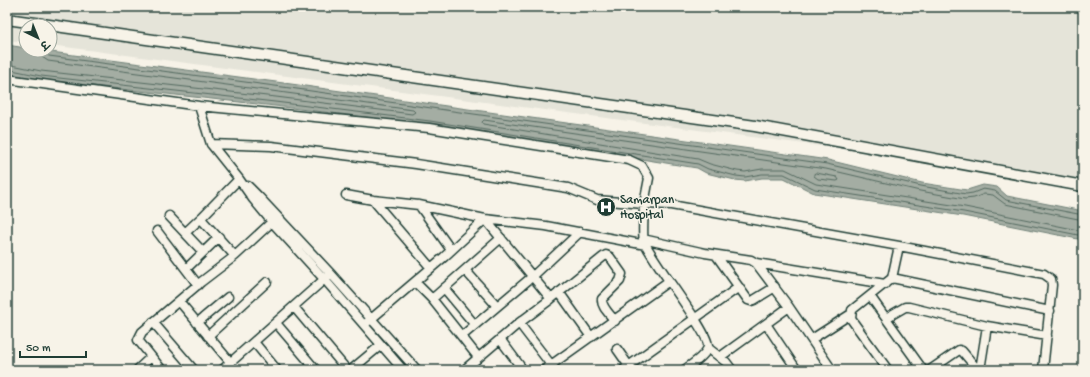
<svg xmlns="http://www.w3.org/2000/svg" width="1090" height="377" viewBox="0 0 1090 377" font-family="'Gochi Hand','Playpen Sans Deva',sans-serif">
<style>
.built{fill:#e5e4d9}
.water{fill:#a4ada3;stroke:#6f8077}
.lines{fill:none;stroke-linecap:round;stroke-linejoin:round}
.shore{stroke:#546a60;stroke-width:1}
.minor-casing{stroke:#1f3d34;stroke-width:11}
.tertiary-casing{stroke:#1f3d34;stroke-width:13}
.minor{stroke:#f7f3e8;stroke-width:8}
.tertiary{stroke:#f7f3e8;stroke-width:10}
.labels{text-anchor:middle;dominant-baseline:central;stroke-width:3;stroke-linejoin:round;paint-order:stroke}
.poi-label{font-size:13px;fill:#1f3d34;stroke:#f7f3e8;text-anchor:start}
</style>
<rect width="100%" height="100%" fill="#f7f3e8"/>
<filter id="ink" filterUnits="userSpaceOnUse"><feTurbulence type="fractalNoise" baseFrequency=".025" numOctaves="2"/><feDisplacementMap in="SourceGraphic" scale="8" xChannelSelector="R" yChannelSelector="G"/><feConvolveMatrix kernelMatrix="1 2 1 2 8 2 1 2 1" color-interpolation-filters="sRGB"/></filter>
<g filter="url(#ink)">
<path class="built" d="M7 7H1083V189L942 162 50 45V26H26V42L7 40Z"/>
<path class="water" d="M7 45 26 48V50H36L291 84 828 160 922 183 967 190 983 185 997 187 1007 196 1083 211V240L963 216 814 193 784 178H762L745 181 735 180 706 173 697 168 430 125 275 106 40 80 7 73Z"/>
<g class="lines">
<path class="shore" d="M45 50 46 54 49 56 290 88 827 164 921 186 966 194 973 193 983 189 995 191 1006 200 1083 215
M7 64 41 71 276 97 412 114 415 112 413 110 48 61 42 57 40 50
M7 69 41 76 275 102 430 121 698 164 708 169 736 176 745 177 762 174H784L815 189 964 212 1083 236
M816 173 837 177 839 180 837 181 818 179 814 176V174Z
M1083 220 1005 204 993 195 984 194 974 198 965 199 920 191 826 169 484 120 482 122 483 124 698 159 710 164 737 171 745 172 762 169H785L816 184 965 207 1083 231"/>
<g class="minor-casing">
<path id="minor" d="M7 79 199 106 429 128 629 160 642 166 649 178 644 204 671 205 899 246 1044 274 1051 279 1052 285 1043 370
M199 106 211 144 239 179 253 199 272 222 325 280 403 370
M211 144 271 146 416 164 568 188 597 200 644 204C644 213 642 234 644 241 651 260 711 334 708 347 706 355 690 366 684 370
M248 186 259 197 331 274 417 370
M346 195 373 200 419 205 485 219 546 226 646 245
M373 200 431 268
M419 205 451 250
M169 216 203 252
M157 231 198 285
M185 233 202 217
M643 239 705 253 751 260 756 263 789 307 832 370
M716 255 748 300 751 301 754 300 775 287
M235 256 202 220V217L239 179
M756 263 885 284
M186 269 219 237
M465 270 497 306
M892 278 1050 311
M415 282 432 299 478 357
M444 288 475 325
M559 292 591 337
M870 296 923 370
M432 299 501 238
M551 299 603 257 606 255 610 257 622 274 620 281 602 299C601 307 610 314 615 321
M179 301 231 363
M294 307 347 370
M886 318 905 307H909L987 326 1047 336
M153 322 194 370
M197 323 228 297
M276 323 316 370
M766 324 797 370
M364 325 444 257 485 219 551 299 519 323
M208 336 267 282
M462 336 533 276 580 232
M500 339 523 370
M812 339 851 314
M254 342 277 370
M708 348 726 362 732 370
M617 349 631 369
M720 357 789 307
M137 370 151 357
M162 370 138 340 142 332 201 282 235 256 274 220
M222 370 328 276
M351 370 381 345
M464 370 519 323 555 370
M544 370 669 281
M623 370 739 287
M888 370 851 319 852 310 892 278 899 246
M930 370 959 350 962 351 978 370
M980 370 987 326"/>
</g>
<g class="tertiary-casing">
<path id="tertiary" d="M7 19 755 126 1083 186"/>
</g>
<use href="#minor" class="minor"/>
<use href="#tertiary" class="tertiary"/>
</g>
</g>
<defs>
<g id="hospital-disc" transform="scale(1)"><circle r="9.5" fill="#1f3d34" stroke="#f7f3e8"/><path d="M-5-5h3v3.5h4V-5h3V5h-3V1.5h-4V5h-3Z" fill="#fff"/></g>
</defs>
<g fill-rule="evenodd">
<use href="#hospital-disc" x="606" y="207"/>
</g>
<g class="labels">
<g class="poi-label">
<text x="620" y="200">Samarpan<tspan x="620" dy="15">Hospital</tspan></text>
</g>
</g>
<rect width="1090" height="377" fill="none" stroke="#f7f3e8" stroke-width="24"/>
<rect x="12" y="12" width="1066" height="353" fill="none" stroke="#1f3d34" stroke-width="1.5" filter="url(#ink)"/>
<g transform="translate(38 38) rotate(137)"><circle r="19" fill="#f7f3e8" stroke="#a1aaa0"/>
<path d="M0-3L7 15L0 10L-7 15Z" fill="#1f3d34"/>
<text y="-6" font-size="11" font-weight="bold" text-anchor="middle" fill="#1f3d34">उ</text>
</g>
<path d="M20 351v6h66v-6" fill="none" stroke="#1f3d34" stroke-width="2"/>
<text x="26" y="351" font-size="12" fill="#1f3d34" stroke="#f7f3e8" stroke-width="3" paint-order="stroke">50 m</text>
</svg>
